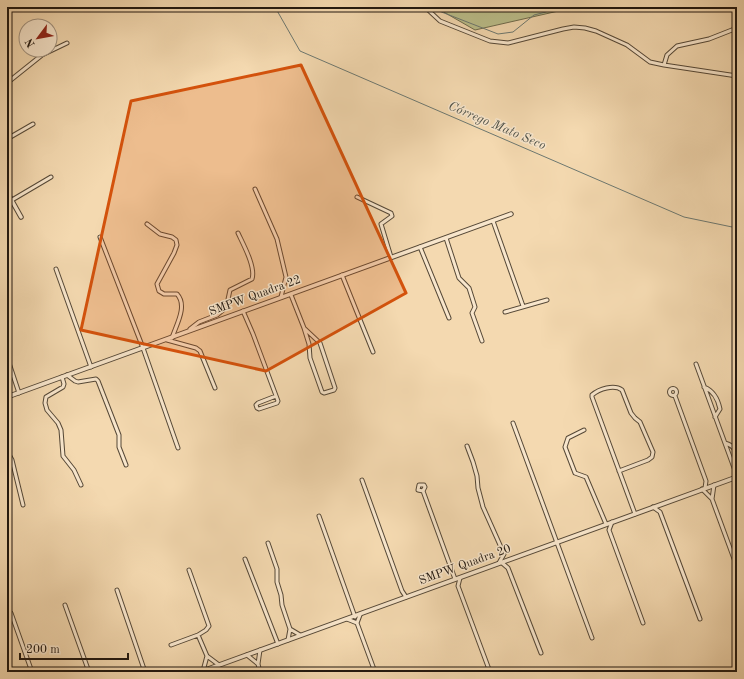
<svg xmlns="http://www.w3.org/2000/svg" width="744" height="679" viewBox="0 0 744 679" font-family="'Old Standard TT',serif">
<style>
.green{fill:#bbbf8b;stroke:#6e6b4d}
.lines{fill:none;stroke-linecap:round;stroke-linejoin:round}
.stream{stroke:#6c7871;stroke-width:1}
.minor-casing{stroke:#554837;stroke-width:5}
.tertiary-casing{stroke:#554837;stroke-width:5.5}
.minor{stroke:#f8e6cc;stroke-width:3}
.tertiary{stroke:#f8e6cc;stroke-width:3.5}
.marked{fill:#d4520c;fill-opacity:0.2;stroke:#d4520c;stroke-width:3;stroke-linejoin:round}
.labels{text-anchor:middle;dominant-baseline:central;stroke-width:3;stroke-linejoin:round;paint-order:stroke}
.street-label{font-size:12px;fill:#20170f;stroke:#f8e6cc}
.water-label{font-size:13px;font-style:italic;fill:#4c5048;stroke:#f8e6cc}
</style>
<rect width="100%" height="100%" fill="#f4d9b0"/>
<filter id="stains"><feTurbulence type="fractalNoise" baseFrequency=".005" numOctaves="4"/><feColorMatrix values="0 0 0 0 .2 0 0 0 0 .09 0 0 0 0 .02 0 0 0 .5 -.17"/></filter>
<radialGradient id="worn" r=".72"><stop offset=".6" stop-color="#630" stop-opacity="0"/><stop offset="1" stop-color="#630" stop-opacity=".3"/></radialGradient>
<path class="green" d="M435 7H576L475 30Z"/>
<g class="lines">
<path class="stream" d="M275 7 300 51 684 217 737 228
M436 7 439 11 498 34 513 32 534 15 546 12 553 7"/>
<g class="minor-casing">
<path id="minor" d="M425 7 440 21 490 41 508 43 563 29 574 27 585 28 596 31 627 45 650 62 664 65 737 76
M664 65 667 55 677 46 709 39 737 28
M7 83 42 55 67 43
M7 139 33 124
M255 189 277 239 286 277 281 297
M357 197 391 213 392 216 381 224 391 257
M12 200 51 177
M493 221 523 306
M147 224 160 234 172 237 176 240 177 245 174 253 157 284 159 291 164 294H177C188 306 176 325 172 338
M100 237 143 348 178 448
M446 238 459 278 469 288 475 307 472 313 482 341
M420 247 449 318
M56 269 91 367
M342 275 373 352
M291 295 304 328 309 344 310 358 322 392 324 393 334 390 335 388 320 343 304 328
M243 311 253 334 278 401 277 403 259 409 257 408 256 405 258 403 276 396
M505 312 547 300
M190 329 199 322 217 315 223 310 227 304 230 290 252 279C256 267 243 244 238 233
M167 340 196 348 200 351 215 388
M7 357 19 393
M696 364 737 476
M67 375 75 381 78 382 96 379 98 381 119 435V447L126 465
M62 377 64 384 63 387 46 397 45 403 47 410 58 423 61 430 63 456 74 470 81 485
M704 387C714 391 718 399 720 409L715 417
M669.5 392a3.5 3.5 0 1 1 7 0a3.5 3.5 0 1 1-7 0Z
M675 396 706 481 705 488
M513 423 592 638
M584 430 568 438 565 447 575 473 586 477 606 524
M725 443C736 446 739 455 733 465
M467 446 473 462 477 476 478 488 483 507 504 554 499 563
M7 451 12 460 23 505
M619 471 648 460 652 457 653 452 640 422 635 418 631 413 622 390C614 384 599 389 592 395V397L635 514
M362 480 402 591 406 597
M702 489 712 499 737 567
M423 491 425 487 424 485H419L418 490 423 491 455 579
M712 499 714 485
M653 507 660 512 700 619
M319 516 355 617
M612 522 609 530 643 623
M268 543 277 569V582L281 595 282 605 290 629 288 640
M245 559 278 644
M501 562 508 568 541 653
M189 570 209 626 206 630 198 635 207 656 219 665
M460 578 458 586 490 672
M117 590 145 672
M65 605 89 672
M11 613 32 672
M360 615 357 623 375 672
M347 619 357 623
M290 629 300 635
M171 645 198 635
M247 655 258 664 260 672
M258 664 260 650
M203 671 207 656"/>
</g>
<g class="tertiary-casing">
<path id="tertiary" d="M7 192 21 217
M7 397 511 214
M200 672 737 477"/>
</g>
<use href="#minor" class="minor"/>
<use href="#tertiary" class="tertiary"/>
</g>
<path class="marked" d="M301 65 406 293 266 371 81 330 131 101Z"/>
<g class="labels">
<g class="street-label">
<text transform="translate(255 296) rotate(-20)">SMPW Quadra 22</text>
<text transform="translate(465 565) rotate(-20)">SMPW Quadra 20</text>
</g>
<g class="water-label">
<text transform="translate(497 126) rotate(23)">Córrego Mato Seco</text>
</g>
</g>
<rect width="744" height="679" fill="none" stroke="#f4d9b0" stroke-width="24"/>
<rect x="8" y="8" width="728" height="663" fill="none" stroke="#20170f" stroke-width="2"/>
<rect x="12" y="12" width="720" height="655" fill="none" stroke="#20170f"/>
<g transform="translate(38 38) rotate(238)"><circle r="19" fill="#f8e6cc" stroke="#a29380"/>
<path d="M0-3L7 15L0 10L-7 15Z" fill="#8f2418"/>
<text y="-6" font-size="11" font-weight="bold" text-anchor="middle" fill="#20170f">N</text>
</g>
<path d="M20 653v6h108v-6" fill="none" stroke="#20170f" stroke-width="2"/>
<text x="26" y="653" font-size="12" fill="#20170f" stroke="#f8e6cc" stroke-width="3" paint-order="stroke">200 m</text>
<rect width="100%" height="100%" filter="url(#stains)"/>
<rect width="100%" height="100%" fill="url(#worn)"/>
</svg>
